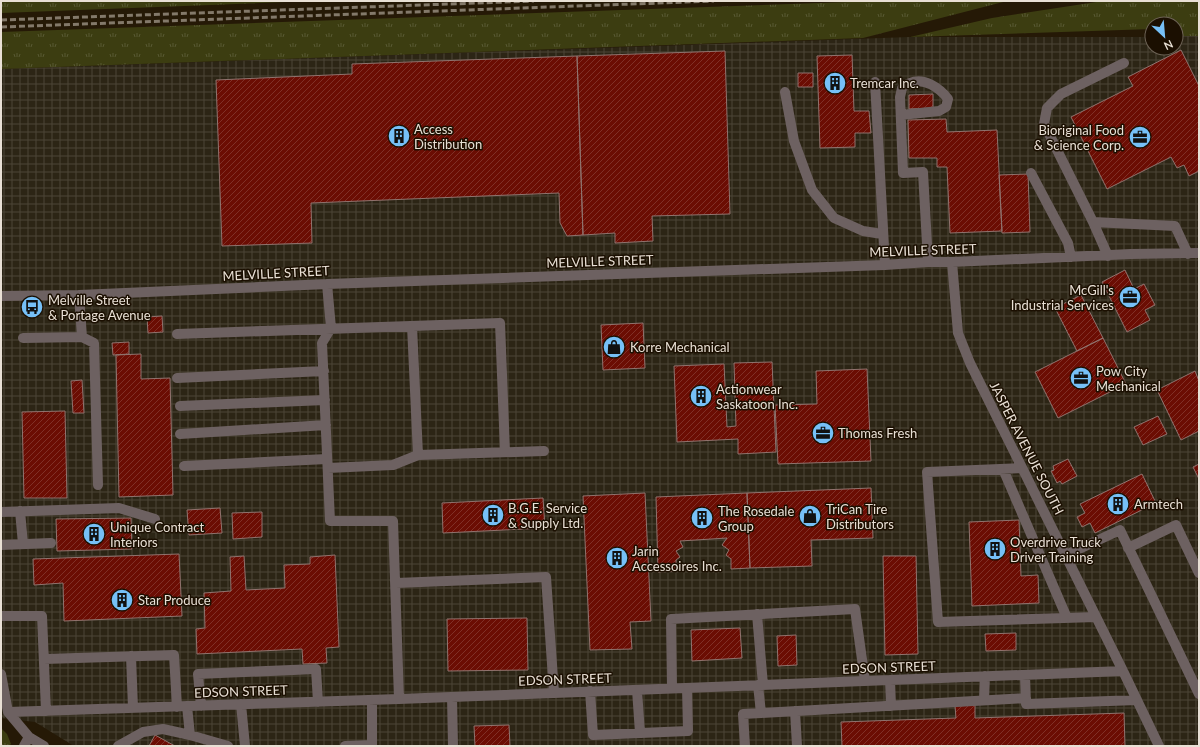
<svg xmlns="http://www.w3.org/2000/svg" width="1200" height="747" viewBox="0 0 1200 747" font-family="Lato,sans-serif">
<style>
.industrial{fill:url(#industrial-grid)}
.grass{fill:url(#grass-tufts)}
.building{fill:url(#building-hatch);stroke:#90736e}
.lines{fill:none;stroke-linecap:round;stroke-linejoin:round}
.minor{stroke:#6d6161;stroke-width:10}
.rail{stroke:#83796a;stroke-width:3;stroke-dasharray:6 3;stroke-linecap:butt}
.labels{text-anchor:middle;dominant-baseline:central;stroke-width:3;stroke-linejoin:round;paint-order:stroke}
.poi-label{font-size:13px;fill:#e9e0d5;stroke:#1b0f01;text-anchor:start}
.street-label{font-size:13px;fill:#e9e0d5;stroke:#1b0f01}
</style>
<defs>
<pattern id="industrial-grid" width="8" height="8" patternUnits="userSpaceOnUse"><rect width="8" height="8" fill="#2c2515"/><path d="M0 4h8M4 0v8" fill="none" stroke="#4b4436"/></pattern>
<pattern id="grass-tufts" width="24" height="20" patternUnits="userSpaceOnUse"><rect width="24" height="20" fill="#3c3d11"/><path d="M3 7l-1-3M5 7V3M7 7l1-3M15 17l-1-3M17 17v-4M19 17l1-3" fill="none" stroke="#585933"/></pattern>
<pattern id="building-hatch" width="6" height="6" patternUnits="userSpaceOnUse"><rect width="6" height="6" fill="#6b0d03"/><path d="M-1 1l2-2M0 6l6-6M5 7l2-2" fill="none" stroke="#803027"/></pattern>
</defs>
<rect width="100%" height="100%" fill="#251906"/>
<path class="industrial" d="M1176 36H1199V746H74L35 722 1 718V69L910 37H1152V48H1176Z"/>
<path class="grass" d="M1 1H312L1 13Z
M877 1H1007L863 38 1 69V32Z
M1103 1H1199V36H1176V24H1152V29L910 37 992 18Z
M1 728 7 734 11 744 9 746H1Z"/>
<path class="building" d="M1181 50 1199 86V171L1189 176 1184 165 1177 168 1171 157 1107 189 1071 117 1133 86 1128 77Z
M725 51 730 214 652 216 653 241 615 243V233L583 235 577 56Z
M852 55 854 111H869L871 133H855V147L820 148 817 56Z
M577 56 583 235 567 236 560 223 559 193 311 203 312 243 222 246 216 80 352 74V64Z
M798 73H813V87H798Z
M933 94V108L909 109V95Z
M946 119 947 132 997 130 1002 231 950 233 947 167H937V158H909L908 120Z
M1028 174 1030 232 1002 233 999 175Z
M1125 270 1134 289 1144 284 1155 305 1145 310 1150 320 1127 332 1102 282Z
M1081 295 1103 338 1077 351 1055 308Z
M162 316 163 332 148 333 147 317Z
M643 323 645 368 603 370 601 325Z
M1103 338 1126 384 1058 418 1035 372Z
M129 342V354L113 355 112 343Z
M141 354V379L170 378 173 495 119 497 116 355Z
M772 362 776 452 738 454V439L677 442 674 366 724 364 727 427 736 426 734 363Z
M867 369 871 461 778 464 775 405 817 404 816 371Z
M1195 371 1199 381V431L1181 440 1157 390Z
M82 380 84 413H73L71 381Z
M65 411 67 498H24L22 412Z
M1158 416 1167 434 1143 445 1134 427Z
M1068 459 1077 476 1062 484 1060 481 1057 483 1051 471 1054 470 1053 466Z
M1199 464V479L1193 467Z
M1142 474 1156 503 1095 533 1090 523 1082 527 1077 517 1085 513 1080 504Z
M871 488 873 538 811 540 812 566 750 568 747 493Z
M645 493 651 621 630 622 632 649 590 650 583 496Z
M747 493 750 568 731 569V559L726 555 729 550 722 545 727 538 680 541 683 547 676 551 680 557 676 560V571L658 572 656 497Z
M543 498 545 528 443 533 442 503Z
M220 508 222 533 189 535 187 510Z
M262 512V537L233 539 232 513Z
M131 518 132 549 57 551 56 519Z
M1019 520 1021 576 1038 575 1039 603 972 606 969 522Z
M179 554 182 616 64 621 63 583 34 585 33 559Z
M335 555 339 647 326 648 327 663 303 664 302 649 197 654 196 629 205 628 204 593 231 591 230 557 244 556 246 590 285 588 284 565 310 564V557Z
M883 556H916L918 654 885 655Z
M527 618 528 670 448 671 447 619Z
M740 628 742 658 692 661 691 630Z
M1016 633V650L986 651 985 634Z
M796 635 797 665 778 666 777 636Z
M975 705V718L1124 713 1125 746H842L841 722 956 718 955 706Z
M509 725 510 746H475L474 726Z
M155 735 175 746H149Z"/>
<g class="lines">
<path class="minor" d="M875 82 885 265
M785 92 794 141 812 190 834 218 863 231 882 234
M901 115 939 111 946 107 948 99C940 88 924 77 910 83 907 84 904 86 902 88L900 97 903 173 923 172 928 262
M1031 173 1068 243 1071 257
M1093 222 1044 124 1047 108 1061 94 1124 63
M1108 256 1093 222 1175 226 1188 254
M952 262 958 333 970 363 1123 671 1159 746
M327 284 331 328 322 343 330 521H393L399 699
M79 295 82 337 94 343 98 485
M1 296 79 295 327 284 885 265 928 262H952L1131 254 1199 253
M412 326 418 455 544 451
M177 334 500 323 505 452
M23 338 82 337
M177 378 324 371
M180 406 325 400
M180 434 326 425
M184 466 327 459
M328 468 393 465 418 455
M1022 468 927 472 938 622 1096 617
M1003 469 1067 618
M20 511 23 544
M1 512 119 508 155 519
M1 545 51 543
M1128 548 1176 525 1199 573
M1066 555 1120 530 1199 694
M396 583 546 577 554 693
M757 614 763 685
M1 616H42L46 711
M131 656 133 708
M44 659 174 655 177 707
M1 674 8 712 29 737 44 746
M1025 675 1026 704 1137 700
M890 680 891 706
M758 685 761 713 1026 698
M672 688 671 619 855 609 865 681
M637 690 640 733
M590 691 593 735 688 731 687 688
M452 697 453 746
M984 700 985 676
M241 704 245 746
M187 706 190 735 228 746
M201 706 198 674 316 669 318 702
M795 711 797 746
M8 712 399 699 1123 671
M24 746 29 737
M118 746 143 732 163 729 190 735
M345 746 372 745V700
M745 746 743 714 761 713"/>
<path class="rail" d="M1 20 534 1
M1 27 714 1"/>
</g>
<defs>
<g id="building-disc" transform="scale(1.15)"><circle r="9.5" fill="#76c0f7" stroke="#1b0f01"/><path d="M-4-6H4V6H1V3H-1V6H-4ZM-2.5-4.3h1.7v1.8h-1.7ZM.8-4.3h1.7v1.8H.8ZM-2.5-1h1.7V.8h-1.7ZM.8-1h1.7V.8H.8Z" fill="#111"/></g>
<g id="office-disc" transform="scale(1.15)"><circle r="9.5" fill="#76c0f7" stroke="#1b0f01"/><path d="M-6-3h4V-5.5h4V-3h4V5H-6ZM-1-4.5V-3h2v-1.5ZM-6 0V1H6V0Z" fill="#111"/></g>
<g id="bus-disc" transform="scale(1.15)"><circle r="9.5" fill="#76c0f7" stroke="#1b0f01"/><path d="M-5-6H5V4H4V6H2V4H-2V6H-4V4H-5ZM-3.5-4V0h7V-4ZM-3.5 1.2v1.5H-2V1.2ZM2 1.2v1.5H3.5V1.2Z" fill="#111"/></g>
<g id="shop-disc" transform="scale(1.15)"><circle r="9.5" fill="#76c0f7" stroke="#1b0f01"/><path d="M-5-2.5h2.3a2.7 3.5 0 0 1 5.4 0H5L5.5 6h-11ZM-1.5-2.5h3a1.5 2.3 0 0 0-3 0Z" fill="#111"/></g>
</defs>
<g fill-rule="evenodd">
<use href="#building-disc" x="835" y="83"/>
<use href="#building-disc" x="399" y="136"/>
<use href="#office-disc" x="1140" y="137"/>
<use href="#office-disc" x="1130" y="297"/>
<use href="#bus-disc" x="32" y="307"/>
<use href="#shop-disc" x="614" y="347"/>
<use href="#office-disc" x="1081" y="378"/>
<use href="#building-disc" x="701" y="396"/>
<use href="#office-disc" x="823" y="433"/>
<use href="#building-disc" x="1118" y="504"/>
<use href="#building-disc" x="493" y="515"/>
<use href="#shop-disc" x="810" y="516"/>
<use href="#building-disc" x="702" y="518"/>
<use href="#building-disc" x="94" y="534"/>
<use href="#building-disc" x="995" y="549"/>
<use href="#building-disc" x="617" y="558"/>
<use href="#building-disc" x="122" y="600"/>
</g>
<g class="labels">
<g class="poi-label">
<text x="850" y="83">Tremcar Inc.</text>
<text x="414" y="129">Access<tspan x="414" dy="15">Distribution</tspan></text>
<text x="1124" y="130" text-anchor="end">Bioriginal Food<tspan x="1124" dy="15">&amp; Science Corp.</tspan></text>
<text x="1114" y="290" text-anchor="end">McGill's<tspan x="1114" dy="15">Industrial Services</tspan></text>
<text x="48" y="300">Melville Street<tspan x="48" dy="15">&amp; Portage Avenue</tspan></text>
<text x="630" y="347">Korre Mechanical</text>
<text x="1096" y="371">Pow City<tspan x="1096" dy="15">Mechanical</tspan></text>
<text x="716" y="389">Actionwear<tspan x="716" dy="15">Saskatoon Inc.</tspan></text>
<text x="838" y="433">Thomas Fresh</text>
<text x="1134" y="504">Armtech</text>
<text x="508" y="508">B.G.E. Service<tspan x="508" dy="15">&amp; Supply Ltd.</tspan></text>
<text x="826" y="509">TriCan Tire<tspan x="826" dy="15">Distributors</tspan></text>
<text x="718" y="511">The Rosedale<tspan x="718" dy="15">Group</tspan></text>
<text x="110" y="527">Unique Contract<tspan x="110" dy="15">Interiors</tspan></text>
<text x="1010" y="542">Overdrive Truck<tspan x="1010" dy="15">Driver Training</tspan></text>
<text x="632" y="551">Jarin<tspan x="632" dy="15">Accessoires Inc.</tspan></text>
<text x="138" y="600">Star Produce</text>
</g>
<g class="street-label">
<text transform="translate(923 250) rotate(-2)">MELVILLE STREET</text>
<text transform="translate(600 261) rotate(-2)">MELVILLE STREET</text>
<text transform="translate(276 273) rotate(-3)">MELVILLE STREET</text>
<text transform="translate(1027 448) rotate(63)">JASPER AVENUE SOUTH</text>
<text transform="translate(889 667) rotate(-2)">EDSON STREET</text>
<text transform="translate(565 679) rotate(-2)">EDSON STREET</text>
<text transform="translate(241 691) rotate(-2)">EDSON STREET</text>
</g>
</g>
<rect width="1200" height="747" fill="none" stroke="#e9e0d5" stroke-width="4"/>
<g transform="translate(1164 36) rotate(154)"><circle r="19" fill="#1b0f01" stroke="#6d6356"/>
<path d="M0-3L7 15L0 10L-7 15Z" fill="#76c0f7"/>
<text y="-6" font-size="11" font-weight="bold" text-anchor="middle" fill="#e9e0d5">N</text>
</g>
</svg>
